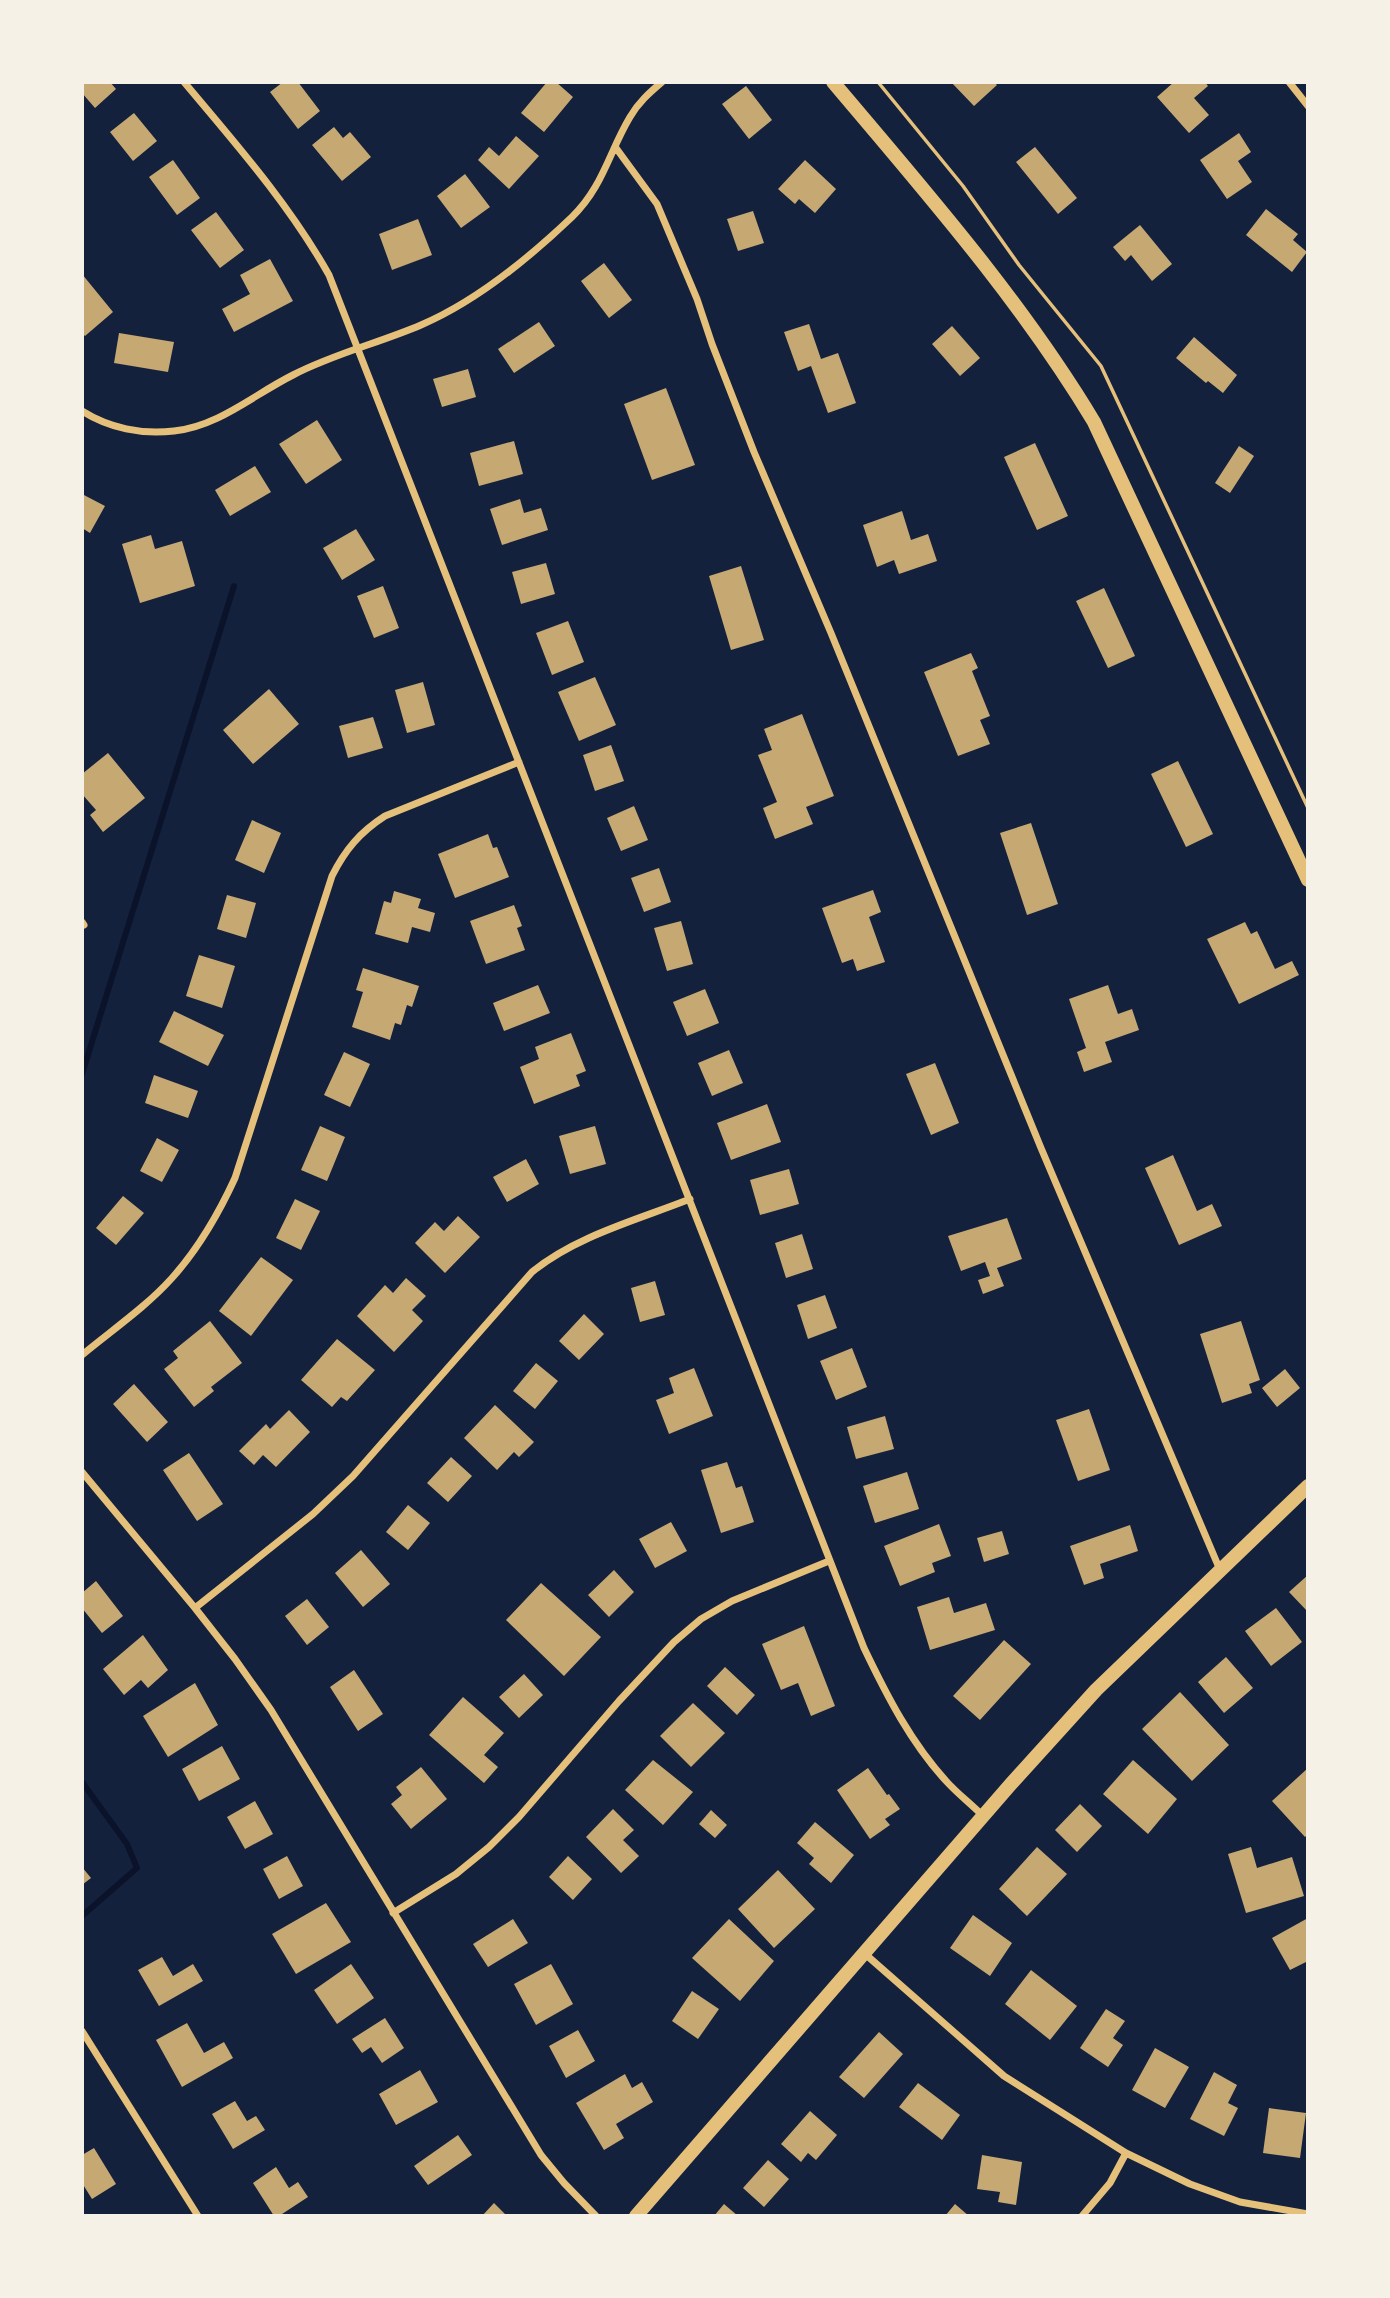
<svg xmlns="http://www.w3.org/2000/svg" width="1390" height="2298" viewBox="0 0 1390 2298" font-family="'Fira Sans',sans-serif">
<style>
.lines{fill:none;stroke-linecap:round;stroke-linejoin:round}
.stream{stroke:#0b132b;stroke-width:6}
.building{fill:#c6a872}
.path{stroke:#e5c07b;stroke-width:3.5}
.minor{stroke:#e5c07b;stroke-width:7}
.secondary{stroke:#e5c07b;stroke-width:14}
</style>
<rect width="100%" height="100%" fill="#14213d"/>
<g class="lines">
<path class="stream" d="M82 1074 234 586
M82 1782 127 1844 137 1868 82 1916"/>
</g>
<path class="building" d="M82 82H110L116 89 95 108 82 93Z
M283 82H298L320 111 298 129 270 92Z
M547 82H556L573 97 544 132 521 113Z
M951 82H994L997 85 974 106Z
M1174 82H1205L1208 86 1194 98 1209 115 1189 133 1157 97Z
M746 86 772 120 749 139 722 104Z
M134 113 157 141 133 161 110 132Z
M334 127 343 138 350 132 371 157 342 181 312 145Z
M1239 133 1251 152 1238 161 1252 182 1227 199 1200 160Z
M516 136 539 156 509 189 478 160 489 147 499 156Z
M1035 147 1077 198 1058 214 1016 162Z
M173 160 200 198 177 215 149 177Z
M805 160 836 189 815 213 799 199 795 204 778 189Z
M465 174 490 207 461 228 437 196Z
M1266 209 1298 234 1293 240 1307 252 1292 272 1246 235Z
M753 211 764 243 738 251 727 219Z
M216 212 244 250 220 268 191 230Z
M418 219 432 255 392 270 379 234Z
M1140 225 1172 264 1152 281 1131 255 1125 261 1113 247Z
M270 259 293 301 234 332 222 309 250 294 240 275Z
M604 263 632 300 609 318 581 281Z
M82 274 113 312 85 336 82 333Z
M539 322 555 346 514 373 498 349Z
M809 324 821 359 838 353 856 403 828 413 811 366 798 371 784 332Z
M952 326 980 358 960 376 932 344Z
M119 333 174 342 168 372 114 363Z
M1194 337 1237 375 1223 393 1208 381 1206 383 1176 358Z
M468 369 476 397 442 407 433 379Z
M666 388 695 465 652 480 624 404Z
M317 420 342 460 306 484 279 444Z
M514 441 523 474 479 486 470 453Z
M1035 443 1068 516 1037 530 1004 457Z
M1239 446 1254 456 1230 493 1215 483Z
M255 466 271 492 230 516 215 490Z
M82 494 105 506 90 533 82 528Z
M520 499 524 513 541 508 548 530 502 545 490 509Z
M902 511 911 540 928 534 937 561 899 574 894 560 877 567 863 525Z
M356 529 375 560 342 580 323 548Z
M151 535 155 549 182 541 195 586 140 603 122 544Z
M546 563 555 594 521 604 512 572Z
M741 566 764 640 731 650 709 576Z
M383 586 399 628 374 638 357 596Z
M1104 588 1135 656 1108 668 1076 601Z
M568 621 584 662 552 675 536 633Z
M971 653 978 668 972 671 990 716 980 720 990 744 958 756 924 672Z
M595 677 616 725 579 741 558 692Z
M423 682 435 725 407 733 395 690Z
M269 689 299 724 253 764 223 730Z
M802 714 834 796 806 807 813 824 775 839 763 808 777 802 758 755 772 750 764 729Z
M373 717 383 748 348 758 339 726Z
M611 745 624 781 595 791 583 755Z
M108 753 145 798 103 832 90 815 96 810 82 794V774Z
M1178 761 1213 834 1186 847 1151 774Z
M634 806 648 840 621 851 607 818Z
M252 820 281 833 264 873 235 860Z
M1031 823 1058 904 1027 915 1000 833Z
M488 834 493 848 497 847 509 877 455 898 438 854Z
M659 868 671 902 644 912 631 878Z
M873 890 881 912 869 917 885 962 857 971 853 959 842 963 822 908Z
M394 891 421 899 418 908 435 913 430 932 412 927 408 943 375 934 384 901 391 903Z
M227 895 256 903 246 938 217 929Z
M514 905 522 926 517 928 525 950 486 964 470 921Z
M681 921 693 964 667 971 654 928Z
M1245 922 1251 934 1257 931 1275 969 1292 961 1299 975 1239 1004 1207 939Z
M199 955 235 966 222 1008 186 996Z
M363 968 419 986 412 1007 407 1005 401 1025 395 1023 390 1040 352 1027 363 992 356 990Z
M538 985 550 1013 504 1031 493 1003Z
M1108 985 1118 1014 1132 1009 1139 1030 1105 1042 1112 1062 1084 1072 1077 1052 1086 1048 1069 999Z
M705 989 719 1023 687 1036 673 1002Z
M174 1011 224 1035 208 1066 159 1042Z
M571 1033 586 1071 576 1075 580 1086 534 1104 520 1067 539 1059 535 1047Z
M729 1050 743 1083 712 1096 698 1063Z
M344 1052 370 1064 350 1107 324 1095Z
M935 1063 959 1123 931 1135 906 1074Z
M154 1075 198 1091 188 1118 145 1103Z
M767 1104 781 1142 731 1160 717 1123Z
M320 1126 345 1137 327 1181 301 1170Z
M595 1126 606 1164 570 1174 559 1136Z
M157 1138 179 1150 162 1182 140 1171Z
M1173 1155 1197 1211 1212 1204 1222 1226 1179 1245 1145 1168Z
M526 1159 539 1184 507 1202 493 1177Z
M789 1169 799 1204 760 1215 750 1180Z
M123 1196 144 1213 116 1245 96 1228Z
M295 1199 320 1211 301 1250 276 1238Z
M458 1216 480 1237 445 1273 415 1243 435 1222 444 1231Z
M1007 1218 1022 1259 997 1268 1004 1286 983 1294 978 1280 990 1276 985 1262 961 1271 948 1236Z
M802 1234 813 1269 786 1278 775 1243Z
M261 1257 293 1280 251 1336 219 1311Z
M406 1278 426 1296 412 1310 423 1321 394 1352 357 1316 385 1285 393 1293Z
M655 1281 665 1315 640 1322 631 1288Z
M825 1295 837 1328 808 1339 797 1305Z
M584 1314 604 1334 579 1360 559 1341Z
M210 1321 242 1363 211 1387 214 1391 194 1407 164 1369 178 1358 173 1351Z
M1241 1321 1260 1380 1249 1384 1252 1393 1222 1403 1200 1334Z
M337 1339 375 1370 347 1401 341 1397 332 1407 301 1380Z
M852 1348 867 1387 836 1400 820 1361Z
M536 1363 558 1381 535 1409 513 1391Z
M694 1368 713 1416 669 1434 656 1400 674 1393 669 1378Z
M1285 1369 1300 1388 1277 1407 1262 1388Z
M134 1384 168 1422 147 1442 113 1404Z
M495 1405 534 1442 519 1457 514 1452 497 1470 464 1438Z
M1089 1409 1110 1470 1078 1481 1056 1420Z
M289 1410 310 1432 276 1467 263 1455 254 1465 239 1451 266 1424 270 1429Z
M885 1416 894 1449 856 1459 847 1427Z
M189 1453 223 1504 197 1521 163 1470Z
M451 1457 472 1476 448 1502 427 1483Z
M727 1462 736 1488 742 1486 754 1522 721 1533 701 1470Z
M907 1472 919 1509 875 1523 863 1486Z
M408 1505 430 1523 408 1550 386 1532Z
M671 1522 687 1551 655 1568 639 1539Z
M939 1524 951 1556 932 1563 935 1572 900 1586 884 1546Z
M1130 1525 1138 1551 1100 1564 1104 1578 1084 1585 1070 1546Z
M1002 1531 1009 1554 984 1562 977 1538Z
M361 1550 390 1584 363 1607 335 1573Z
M614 1570 634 1592 609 1617 588 1595Z
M1308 1575V1612L1289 1592Z
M96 1581 123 1616 102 1633 82 1608V1593Z
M541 1583 601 1637 564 1676 506 1620Z
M949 1597 954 1613 986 1603 995 1630 930 1650 917 1607Z
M307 1599 329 1627 307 1645 285 1616Z
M1276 1608 1302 1642 1271 1666 1245 1631Z
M804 1626 835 1706 811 1716 798 1683 781 1690 762 1644Z
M143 1635 168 1670 148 1688 141 1680 124 1695 103 1669Z
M1004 1640 1031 1664 980 1720 953 1696Z
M1226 1657 1253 1688 1224 1713 1198 1682Z
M725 1667 755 1695 737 1715 707 1686Z
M354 1670 383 1714 358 1731 330 1687Z
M524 1674 543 1695 519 1718 499 1697Z
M195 1683 218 1725 168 1757 143 1716Z
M1180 1692 1229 1745 1192 1781 1142 1729Z
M463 1697 504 1733 484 1755 498 1767 484 1783 429 1735Z
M693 1703 725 1733 691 1767 660 1736Z
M222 1746 240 1779 199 1801 182 1769Z
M653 1760 693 1792 663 1825 625 1790Z
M1133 1760 1177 1799 1148 1834 1103 1794Z
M421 1767 447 1799 411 1829 391 1804 402 1795 396 1787Z
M868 1768 887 1795 889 1794 900 1809 885 1819 890 1825 870 1839 837 1790Z
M1308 1768V1834L1305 1837 1272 1801Z
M255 1801 273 1834 245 1849 227 1817Z
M1080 1804 1102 1826 1077 1852 1055 1830Z
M613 1809 634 1830 623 1840 639 1856 621 1873 586 1837Z
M711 1810 727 1825 715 1838 699 1824Z
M815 1822 854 1855 831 1883 809 1864 814 1858 797 1843Z
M1037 1847 1067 1874 1027 1916 999 1889Z
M1251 1847 1257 1868 1292 1857 1304 1896 1246 1913 1228 1854Z
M287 1856 303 1886 279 1899 263 1869Z
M568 1856 592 1879 573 1900 549 1877Z
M82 1867 91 1878 82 1885Z
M778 1870 815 1909 774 1948 738 1909Z
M326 1903 351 1942 296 1974 272 1934Z
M973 1915 1012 1943 990 1976 950 1948Z
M1308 1918V1961L1290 1970 1272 1938Z
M513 1919 528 1943 488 1967 473 1944Z
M729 1919 774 1961 740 2001 692 1958Z
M162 1957 173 1976 193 1964 203 1981 159 2006 138 1970Z
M351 1964 374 1998 337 2024 314 1990Z
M551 1964 573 2004 536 2025 514 1984Z
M1031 1970 1077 2006 1050 2040 1005 2004Z
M692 1991 719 2009 698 2039 672 2021Z
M1106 2009 1125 2021 1113 2038 1123 2045 1108 2067 1080 2048Z
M385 2018 404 2048 382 2063 371 2047 362 2053 352 2039Z
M187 2023 204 2053 224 2042 233 2058 182 2087 156 2040Z
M578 2030 595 2061 566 2078 549 2046Z
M879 2032 903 2054 864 2098 839 2077Z
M1155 2048 1189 2067 1165 2108 1132 2090Z
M420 2070 438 2102 396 2125 379 2094Z
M1214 2072 1237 2085 1228 2103 1238 2108 1224 2136 1190 2119Z
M625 2074 632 2088 642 2082 653 2102 616 2124 624 2138 604 2150 576 2103Z
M918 2083 960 2115 942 2140 899 2107Z
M235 2101 247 2121 256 2116 265 2130 233 2149 212 2114Z
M1269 2108 1306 2113 1300 2158 1263 2153Z
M810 2111 837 2135 816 2160 808 2153 801 2162 781 2144Z
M458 2135 472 2155 428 2185 414 2166Z
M94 2148 116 2184 92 2199 82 2183V2155Z
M982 2155 1022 2162 1016 2205 998 2202 1000 2192 977 2189Z
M768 2160 789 2179 764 2207 743 2188Z
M276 2167 289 2188 298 2182 308 2197 279 2216H274L253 2183Z
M494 2203 507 2216H482Z
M724 2204 738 2216H714Z
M955 2204 969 2216H945Z"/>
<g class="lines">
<path class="path" d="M878 82 963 186 1019 265 1101 366 1308 808"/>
<path class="minor" d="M184 82C236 144 289 204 329 275L864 1648C887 1696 911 1743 947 1782 958 1794 971 1804 983 1816
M1289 82 1308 106
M616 148 657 204 697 299 712 344 754 452 831 633 1041 1148 1220 1570
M82 411C109 428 142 435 174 431 219 426 253 395 293 375 333 354 379 343 421 325 475 302 529 258 572 217 603 187 609 152 630 117 638 103 649 93 662 82
M82 922 84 925
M82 1355C112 1330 146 1307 172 1278 199 1248 218 1215 235 1178L332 876C345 850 360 832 385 816L519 762
M82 1472 195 1608 235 1659 271 1710 541 2155 564 2183 596 2216
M195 1608 313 1514 353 1476 532 1272C576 1236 637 1220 690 1199
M393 1913 456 1874 489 1847 519 1817 619 1701 674 1642 701 1619 732 1601 829 1561
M864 1953 1004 2076 1126 2153 1190 2184 1240 2202 1308 2214
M82 2031 198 2216
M1082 2216 1110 2183 1126 2153"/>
<path class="secondary" d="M833 82C925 191 1020 299 1094 422L1308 880
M636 2216 1010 1785 1096 1690 1308 1486"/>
</g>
<rect width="1390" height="2298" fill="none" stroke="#f6f1e7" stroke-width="168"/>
</svg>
